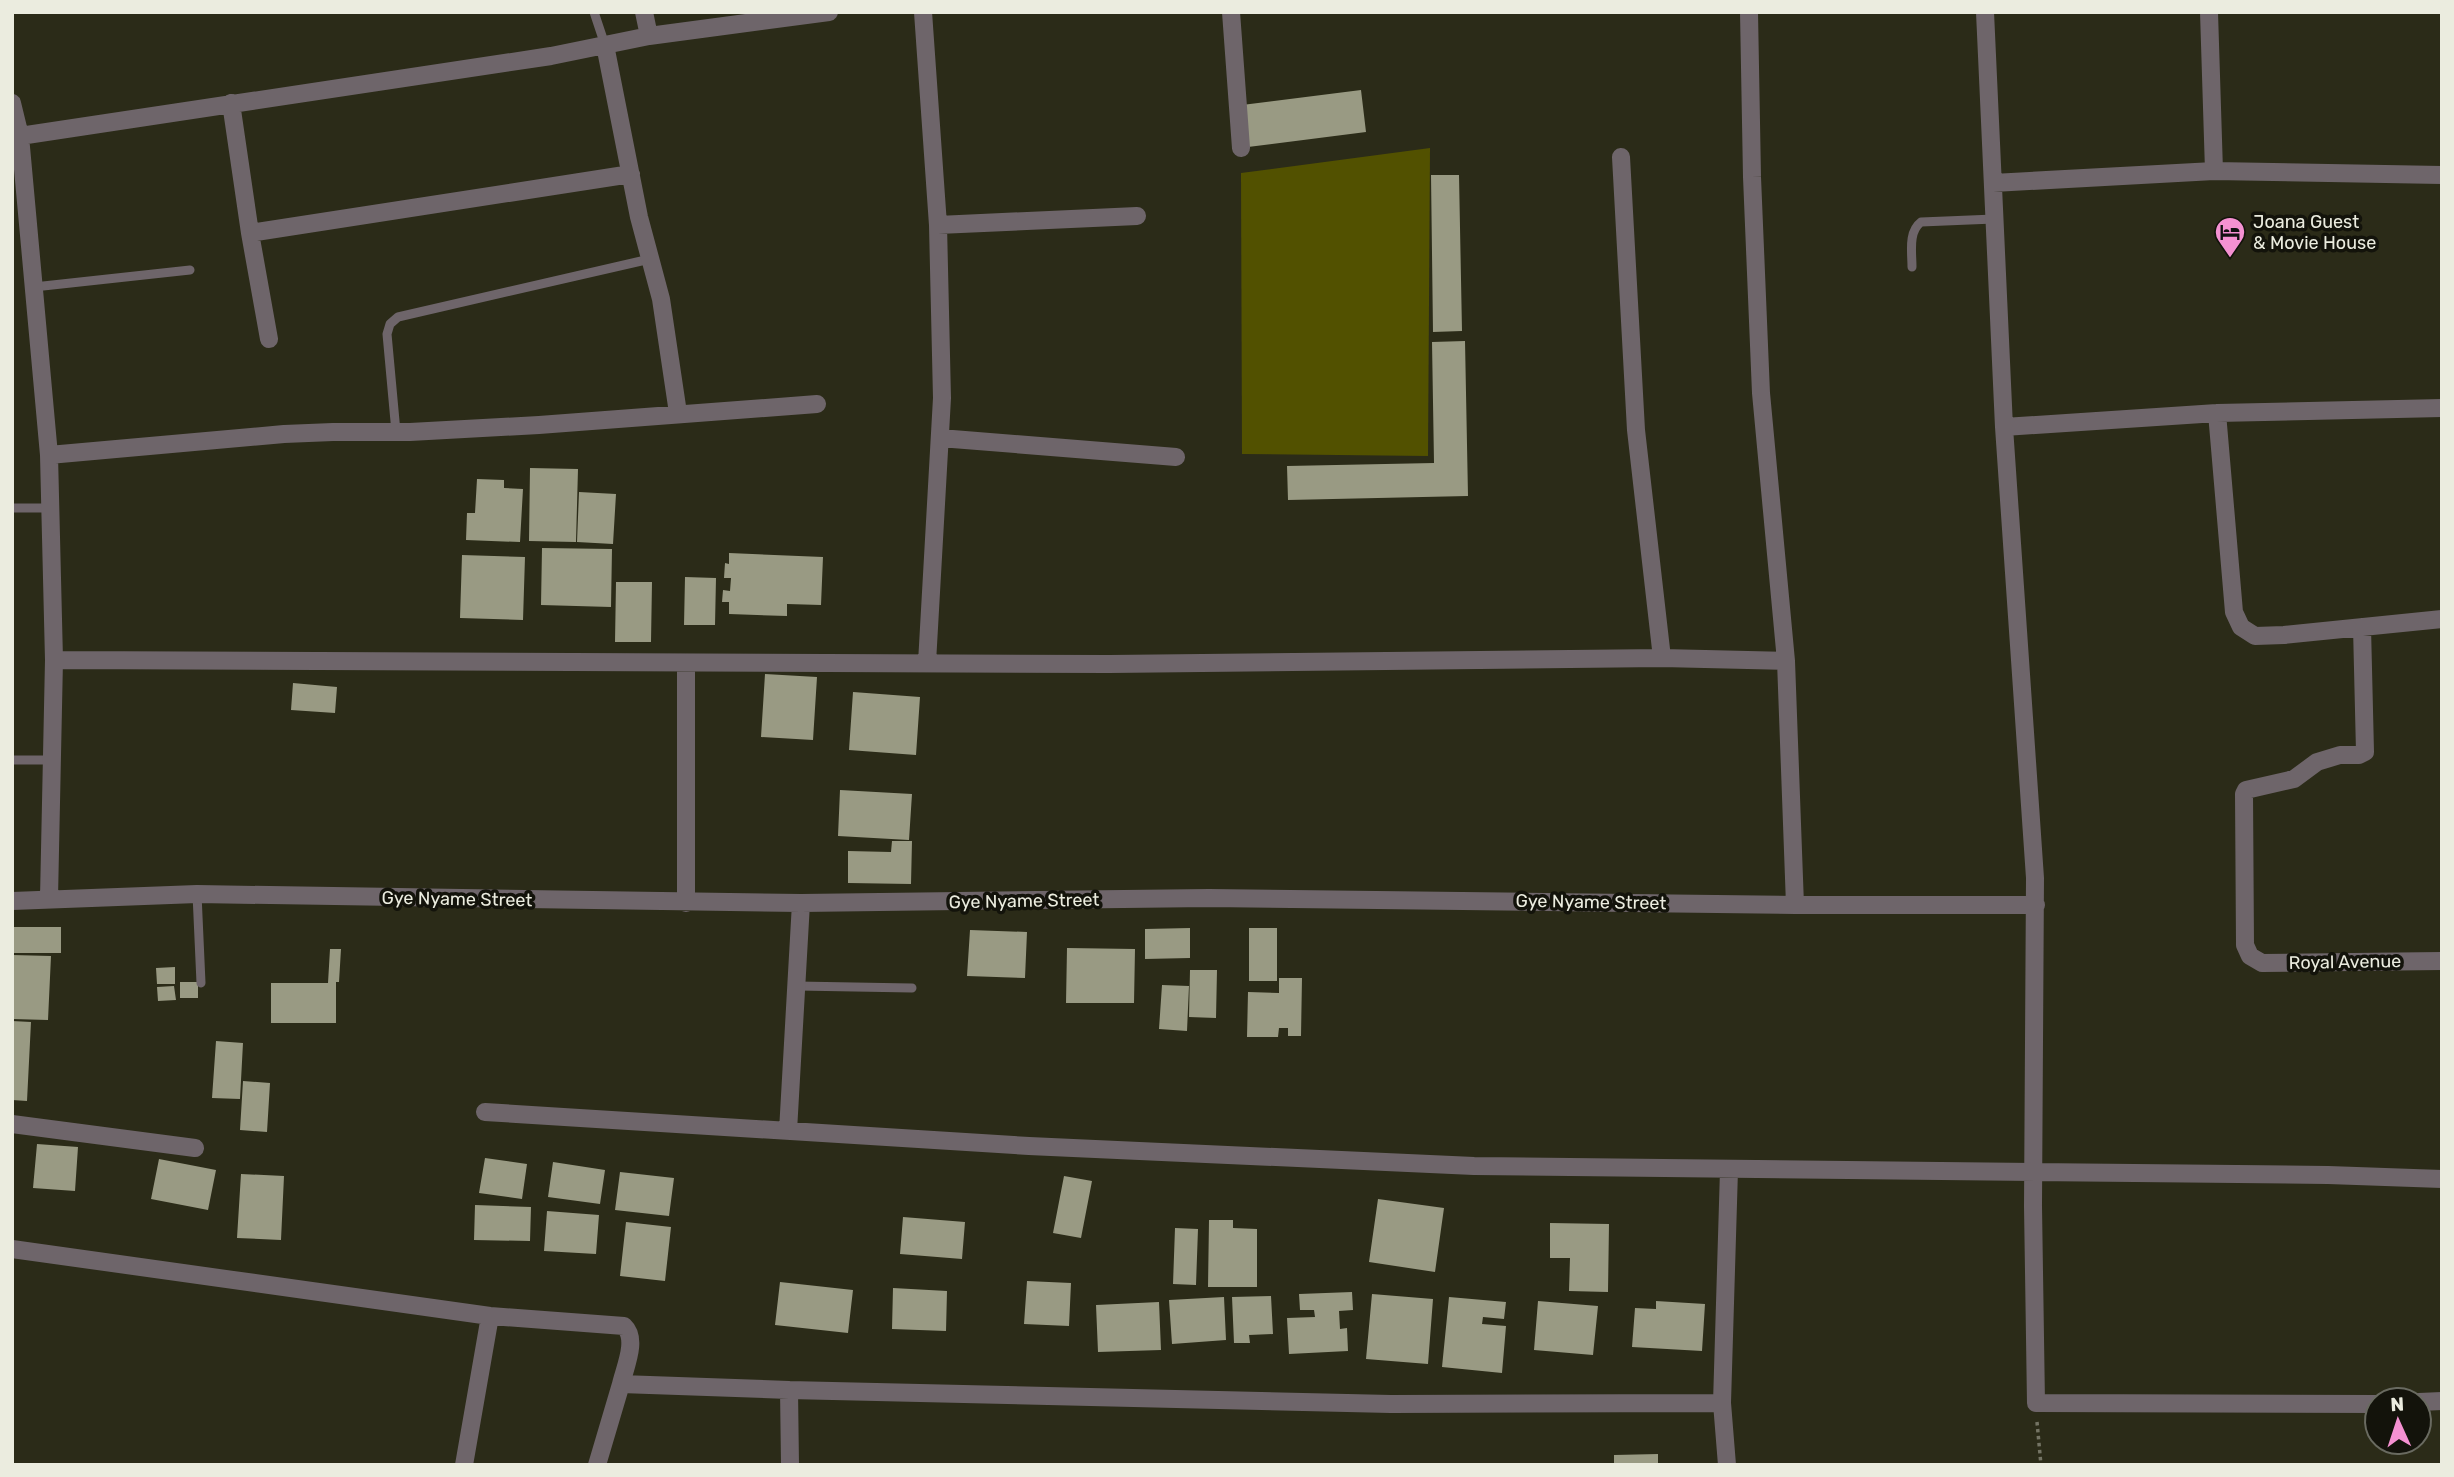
<svg xmlns="http://www.w3.org/2000/svg" width="2454" height="1477" viewBox="0 0 2454 1477" font-family="Rubik,sans-serif">
<style>
.green{fill:#525100}
.building{fill:#999a83}
.lines{fill:none;stroke-linecap:round;stroke-linejoin:round}
.path{stroke:#747464;stroke-width:3.5;stroke-dasharray:3.5 3.5;stroke-linecap:butt}
.lane{stroke:#6e656a;stroke-width:9}
.street{stroke:#6e656a;stroke-width:18}
.labels{text-anchor:middle;dominant-baseline:central;stroke-width:7;stroke-linejoin:round;paint-order:stroke}
.poi-label{font-size:18px;fill:#ebecdf;stroke:#13130b;text-anchor:start}
.street-label{font-size:18px;fill:#ebecdf;stroke:#13130b}
</style>
<rect width="100%" height="100%" fill="#2b2b18"/>
<path class="green" d="M1430 148 1428 456 1242 454 1241 173Z"/>
<path class="building" d="M1361 90 1366 132 1248 147 1242 105Z
M1431 175H1459L1462 331 1433 332Z
M1465 341 1468 496 1288 500 1287 466 1434 463 1432 342Z
M530 468 578 469 576 542 529 541Z
M477 479 504 480V488L523 489 520 542 466 540 467 513H475Z
M579 492 616 494 613 544 577 542Z
M542 548 612 549 611 607 541 605Z
M729 553 823 557 821 605 787 604V616L729 614V602H722L723 590 730 591 731 578H724L725 563 729 564Z
M462 555 525 557 523 620 460 618Z
M685 577 716 578 715 625H684Z
M616 582H652L651 642H615Z
M765 674 817 677 813 740 761 737Z
M293 683 337 687 335 713 291 710Z
M853 692 920 697 916 755 849 750Z
M840 790 912 794 909 840 838 836Z
M892 841H912L911 884 848 883V851L891 852Z
M12 927H61V953H12Z
M1190 928V958L1145 959V929Z
M1249 928H1277V981H1249Z
M970 930 1027 932 1025 978 967 976Z
M1067 948 1135 949 1134 1003H1066Z
M330 949H341L339 982H336V1023H271V983H328Z
M12 955 51 956 48 1020 12 1019Z
M175 967V984H157L156 968Z
M1190 970H1217L1216 1018 1189 1017Z
M1279 978H1302L1301 1036H1288V1028H1279L1278 1037H1247L1248 992 1279 993Z
M180 982H198V998H180Z
M1162 985 1189 986 1187 1031 1159 1029Z
M174 986 176 1000 158 1001 157 987Z
M12 1021 31 1022 27 1101 12 1100Z
M216 1041 243 1043 240 1099 212 1098Z
M243 1081 270 1083 267 1132 240 1130Z
M37 1144 78 1147 75 1191 33 1188Z
M485 1158 527 1164 522 1199 479 1193Z
M159 1159 216 1170 208 1210 151 1199Z
M553 1162 605 1170 600 1204 548 1197Z
M620 1172 674 1178 669 1216 615 1210Z
M241 1174 284 1176 281 1240 237 1238Z
M1064 1176 1092 1181 1081 1238 1053 1233Z
M1378 1199 1444 1208 1435 1272 1369 1262Z
M475 1205 531 1207 530 1241 474 1240Z
M547 1211 599 1215 596 1254 544 1251Z
M903 1217 965 1222 962 1259 900 1254Z
M1209 1220H1233V1228L1257 1229V1287H1208Z
M626 1222 671 1227 665 1281 620 1276Z
M1550 1223 1609 1224 1608 1292 1569 1291 1570 1258H1550Z
M1175 1228 1198 1229 1196 1285 1173 1284Z
M1027 1281 1071 1283 1069 1326 1024 1324Z
M780 1282 853 1290 848 1333 775 1325Z
M893 1288 947 1291 946 1331 892 1329Z
M1352 1292 1353 1310 1339 1311 1340 1329 1347 1328 1348 1351 1289 1354 1287 1318 1315 1317 1314 1310H1300L1299 1294Z
M1372 1294 1433 1299 1428 1364 1366 1359Z
M1271 1296 1273 1334 1249 1335 1250 1343H1234L1232 1297Z
M1224 1297 1226 1340 1172 1344 1169 1300Z
M1449 1297 1506 1302 1504 1319 1483 1317 1482 1324 1506 1326 1502 1373 1442 1367Z
M1538 1301 1598 1306 1593 1355 1534 1350Z
M1656 1301 1705 1304 1702 1351 1632 1347 1635 1308 1656 1309Z
M1159 1302 1161 1350 1098 1352 1096 1305Z
M1658 1454V1465H1614V1455Z"/>
<g class="lines">
<path class="path" d="M2037 1422 2041 1465"/>
<path class="lane" d="M594 12 605 45
M1912 267C1912 252 1908 232 1921 222L1994 219
M34 287 190 270
M396 432 387 334 390 324 398 317 650 259
M12 508H50
M12 760H52
M197 894 201 983
M797 986 912 988"/>
<path class="street" d="M644 12 649 36
M923 12 938 225 942 398 927 663
M1231 12 1241 148
M1749 12 1752 177 1761 393 1786 661 1795 905
M1985 12 2004 427 2035 878 2033 1206 2036 1403 2377 1404
M2209 12 2214 171
M605 45 639 217 661 299 678 413
M12 103 20 136 49 455 54 660 49 898
M231 103 250 233 269 339
M20 136 551 56 649 36 829 12
M1621 157 1636 430 1662 658
M1993 183 2214 171 2442 175
M938 225 1137 216
M250 233 631 174
M2217 413 2234 612 2241 627 2255 636 2284 635 2442 619
M2004 427 2217 413 2442 408
M940 438 1176 457
M49 455 284 434 333 432H410L539 425 817 404
M2362 627 2365 752 2359 755H2340L2317 762 2294 779 2246 790 2244 794 2245 945 2250 956 2262 963 2442 961
M54 660 1109 664 1662 658 1786 661
M12 901 197 894 801 903 1209 898 1795 905H2036
M686 903V663
M485 1112 1029 1146 1474 1166 2328 1175 2442 1179
M12 1124 195 1148
M788 1131 801 903
M12 1249 490 1316 624 1326C638 1339 625 1367 621 1384L789 1390
M2419 1402 2442 1401
M1722 1403 1729 1170
M464 1465 490 1316
M597 1465 621 1384
M790 1465 789 1390 1391 1404 1722 1403 1727 1465"/>
</g>
<defs>
<g id="hotel-pin" transform="scale(1.575)"><path d="M0 17L-7.5 6A9.5 9.5 0 1 1 7.5 6Z" fill="#f591d2" stroke="#13130b"/><path d="M-6-4.5h1.5V1H6V5H4.5V3h-9V5H-6ZM-4 0a1.8 1.8 0 1 1 3.6 0ZM.5 0V-2.5h3Q6-2.5 6 0Z" fill="#111"/></g>
</defs>
<g fill-rule="evenodd">
<use href="#hotel-pin" x="2230" y="232"/>
</g>
<g class="labels">
<g class="poi-label">
<text x="2253" y="222">Joana Guest<tspan x="2253" dy="21">&amp; Movie House</tspan></text>
</g>
<g class="street-label">
<text transform="translate(457 899) rotate(1)">Gye Nyame Street</text>
<text transform="translate(1024 901) rotate(-1)">Gye Nyame Street</text>
<text transform="translate(1591 902) rotate(1)">Gye Nyame Street</text>
<text transform="translate(2345 962) rotate(-1)">Royal Avenue</text>
</g>
</g>
<rect width="2454" height="1477" fill="none" stroke="#ebecdf" stroke-width="28"/>
<g transform="translate(2398 1421) rotate(357)"><circle r="33" fill="#13130b" stroke="#696a60" stroke-width="2"/>
<path d="M0-5L12 26L0 18L-12 26Z" fill="#f591d2"/>
<text y="-10" font-size="19" font-weight="bold" text-anchor="middle" fill="#ebecdf">N</text>
</g>
</svg>
